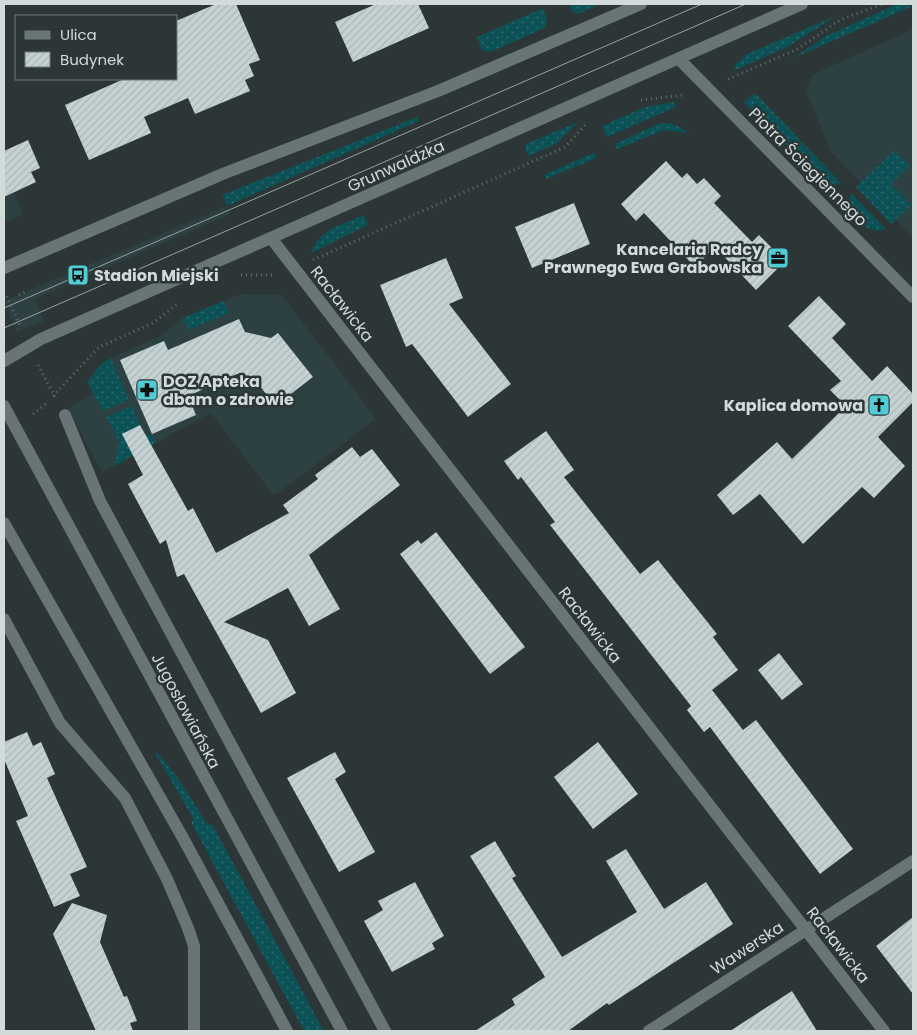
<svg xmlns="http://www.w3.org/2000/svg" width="917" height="1035" viewBox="0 0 917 1035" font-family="Poppins,sans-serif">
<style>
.built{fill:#2d4042}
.grass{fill:url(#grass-dots)}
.building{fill:url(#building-hatch)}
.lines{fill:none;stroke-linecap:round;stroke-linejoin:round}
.path{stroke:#656e6e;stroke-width:3;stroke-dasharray:1 4;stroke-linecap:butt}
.minor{stroke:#687475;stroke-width:12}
.tertiary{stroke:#687475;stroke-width:12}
.tram{stroke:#99a1a1;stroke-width:1}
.labels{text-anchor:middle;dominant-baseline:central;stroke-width:5;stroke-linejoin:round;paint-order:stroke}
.street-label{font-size:16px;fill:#d3dada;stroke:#2c3637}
.poi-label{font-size:16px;font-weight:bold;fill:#d3dada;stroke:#2c3637;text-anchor:end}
</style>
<defs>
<pattern id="grass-dots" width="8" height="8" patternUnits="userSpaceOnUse" patternTransform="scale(1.25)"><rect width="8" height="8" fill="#0c5155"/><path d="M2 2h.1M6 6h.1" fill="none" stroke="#2e696d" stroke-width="1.8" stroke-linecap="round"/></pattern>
<pattern id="building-hatch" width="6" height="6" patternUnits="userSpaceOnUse" patternTransform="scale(1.25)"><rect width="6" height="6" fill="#c5d2d3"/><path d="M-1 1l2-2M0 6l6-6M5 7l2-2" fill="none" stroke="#aab5b6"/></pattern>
</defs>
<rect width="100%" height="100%" fill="#2c3637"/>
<path class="built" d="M913 29V237L831 152 806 91 812 75Z
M4 169 23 214 4 223Z
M227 206 231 214 35 299 44 321 16 332 4 301Z
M240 294 282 295 376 419 274 496 211 413 102 472 68 408 94 394 87 382 105 361 162 335 183 318Z"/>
<path class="grass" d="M569 4H599L579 14 572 11Z
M897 4 913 6 793 58 826 36Z
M543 8 547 20 545 28 490 52 482 50 477 37Z
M838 15 787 47 733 71 736 64 747 54Z
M755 93 841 183 833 186 825 185 744 102Z
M674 102 676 107 607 137 602 126 645 107Z
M417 117 419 121 227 206 222 195Z
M578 122 556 144 528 156 525 148 526 144Z
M667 123 676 125 689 133 664 130 617 149 615 144 658 124Z
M894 151 910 165 891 184 911 205 891 224 856 187Z
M594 153 596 158 546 179 544 175Z
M851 193 886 229C870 236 857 221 848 208Z
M364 215 368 225 311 253C318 230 343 224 364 215Z
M223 301 229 313 189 330 183 318Z
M111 358 129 400 103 411 87 382 100 365Z
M132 406 145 436 152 434 156 443 114 466 119 441 106 417Z
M157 752 179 780 208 825 212 824 324 1031H304L191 822 194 820 155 753Z"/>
<path class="building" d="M216 4H236L260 60 249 64 254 76 245 80 250 91 195 114 188 98 144 117 151 133 89 160 65 105 124 79H176V21Z
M376 4H418L429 28 353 62 335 22Z
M28 140 40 168 31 172 36 182 4 197V151Z
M666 161 682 178 687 173 697 184 704 178 721 196 714 203 752 242 759 235 785 261 756 290 715 247 695 267 644 213 636 221 621 204Z
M574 203 590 244 532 268 515 227Z
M446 258 463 298 449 304 511 384 468 417 412 344 406 347 380 285Z
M819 296 846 324 832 338 872 381 887 366 913 394V402L878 437 905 466 874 498 862 487 803 544 760 494 733 515 717 495 777 442 792 459 846 406 830 390 841 381 788 326Z
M239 319 245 332 271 338 278 333 313 377 275 406 254 378 237 374 188 396 196 415 152 434 120 360 164 341 168 350Z
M140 425 188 511 193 508 216 553 289 513 283 505 318 479 315 475 352 447 360 457 372 449 400 485 309 555 340 609 309 626 288 588 224 622 268 640 296 693 261 713 184 574 177 577 166 540 160 544 128 484 143 475 122 434Z
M546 431 574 470 564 477 640 574 658 560 717 634 713 637 738 670 712 690 743 730 756 720 853 849 820 874 710 727 704 732 687 710 691 706 550 525 555 522 521 477 518 480 504 461Z
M436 532 525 647 490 674 400 554 418 540 421 544Z
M779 653 803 684 782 700 758 670Z
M27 732 33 746 41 742 55 774 47 778 87 867 70 874 80 896 54 907 16 821 28 816 4 759V742Z
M598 742 638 794 593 829 554 777Z
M335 752 346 772 335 779 375 852 339 872 287 778Z
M495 841 516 876 512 878 562 957 637 912 606 861 626 849 664 909 706 882 733 924 609 1005 607 1003 568 1031H475L515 1005 512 999 545 977 470 856Z
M415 882 444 936 432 943 435 949 392 972 364 921 383 910 378 901Z
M72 903 107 915 100 942 124 997 127 996 137 1021 130 1023 133 1031H96L53 934Z
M913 917V994L876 946Z
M792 991 817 1031H730Z"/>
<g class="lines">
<path class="path" d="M728 79 796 50 840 20 882 4
M641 100 684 95
M313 260 565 147 585 125
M241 275H272
M4 292 21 327
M19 295 27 291
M38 365 55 397
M53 396 99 347 153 323 179 303
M33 414 46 404"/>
<path class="minor" d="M679 59 913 297
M271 238 884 1031
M65 415 100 501 385 1031
M4 619 60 723 125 798 167 879 188 928 194 946V1031
M649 1031 913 861"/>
<path class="tertiary" d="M4 268 225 173 438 91 641 4
M4 361 41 339 802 4
M4 406 342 1031
M4 523 183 838 287 1031"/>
<path class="tram" d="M4 308 702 4
M4 328 746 4"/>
</g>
<defs>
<g id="office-square" transform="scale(1.125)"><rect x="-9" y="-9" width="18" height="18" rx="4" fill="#51ccd4" stroke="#2c3637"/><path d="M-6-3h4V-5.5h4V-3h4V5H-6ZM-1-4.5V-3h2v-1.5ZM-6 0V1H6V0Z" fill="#111"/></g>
<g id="bus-square" transform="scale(1.125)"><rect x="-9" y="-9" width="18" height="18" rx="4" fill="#51ccd4" stroke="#2c3637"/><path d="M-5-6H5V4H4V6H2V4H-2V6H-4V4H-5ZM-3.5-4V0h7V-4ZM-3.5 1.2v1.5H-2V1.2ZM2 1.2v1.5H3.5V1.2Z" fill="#111"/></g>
<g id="pharmacy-square" transform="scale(1.125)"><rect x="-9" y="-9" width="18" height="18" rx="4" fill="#51ccd4" stroke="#2c3637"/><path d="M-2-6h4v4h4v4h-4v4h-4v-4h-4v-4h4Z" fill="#111"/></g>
<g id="church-square" transform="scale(1.125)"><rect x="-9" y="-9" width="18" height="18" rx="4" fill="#51ccd4" stroke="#2c3637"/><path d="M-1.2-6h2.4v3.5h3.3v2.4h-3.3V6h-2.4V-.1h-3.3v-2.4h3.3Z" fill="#111"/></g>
</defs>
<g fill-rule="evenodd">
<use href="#office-square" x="778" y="258"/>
<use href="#bus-square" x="78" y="275"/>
<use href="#pharmacy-square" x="147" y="390"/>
<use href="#church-square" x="879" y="405"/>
</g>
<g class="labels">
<g class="street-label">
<text transform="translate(396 166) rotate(-24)">Grunwaldzka</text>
<text transform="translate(808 167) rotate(45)">Piotra Ściegiennego</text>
<text transform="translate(342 304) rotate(52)">Racławicka</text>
<text transform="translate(590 625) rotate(52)">Racławicka</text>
<text transform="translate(186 711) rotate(62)">Jugosłowiańska</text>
<text transform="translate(838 945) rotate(52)">Racławicka</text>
<text transform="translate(747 948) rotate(-33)">Wawerska</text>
</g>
<g class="poi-label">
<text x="762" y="249">Kancelaria Radcy<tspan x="762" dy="18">Prawnego Ewa Grabowska</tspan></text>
<text x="94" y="275" text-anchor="start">Stadion Miejski</text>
<text x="163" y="381" text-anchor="start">DOZ Apteka<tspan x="163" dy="18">dbam o zdrowie</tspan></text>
<text x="863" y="405">Kaplica domowa</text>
</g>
</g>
<rect width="917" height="1035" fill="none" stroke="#d3dada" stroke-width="10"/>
<rect x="15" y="15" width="162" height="65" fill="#2c3637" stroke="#6f7878"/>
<rect x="25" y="31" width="25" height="8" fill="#687475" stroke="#6f7878"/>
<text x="60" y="40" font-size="15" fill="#d3dada">Ulica</text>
<rect x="25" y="52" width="25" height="15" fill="url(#building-hatch)" stroke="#6f7878"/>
<text x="60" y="65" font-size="15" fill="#d3dada">Budynek</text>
</svg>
